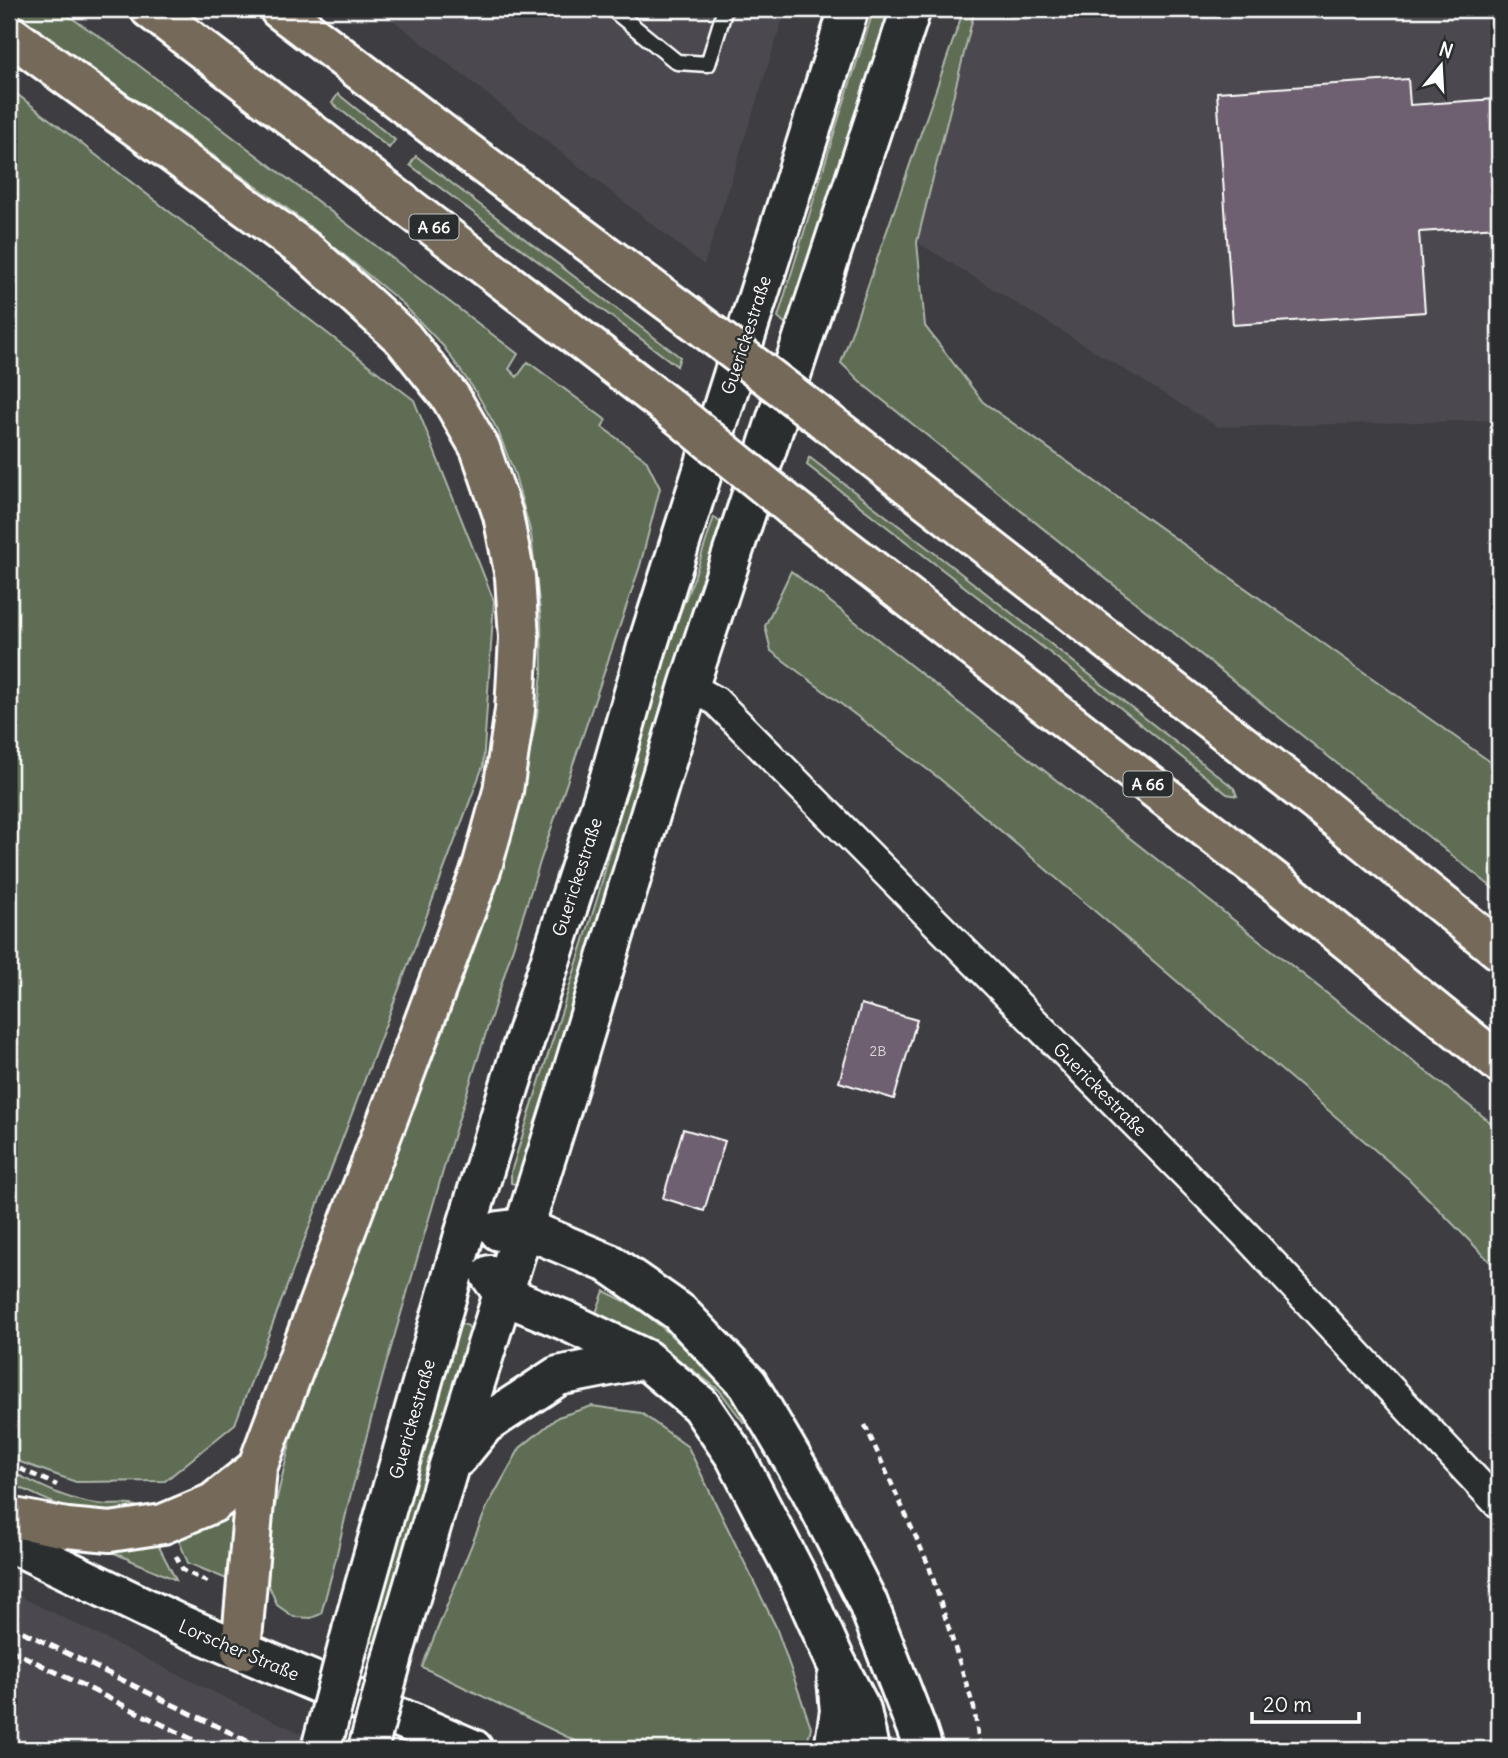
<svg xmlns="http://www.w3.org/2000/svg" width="1508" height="1758" viewBox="0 0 1508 1758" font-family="Delius,sans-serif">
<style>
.built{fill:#4c4850}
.green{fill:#5e6d55;stroke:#aeb6aa;stroke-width:2}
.building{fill:#6e616f;stroke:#fff;stroke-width:2}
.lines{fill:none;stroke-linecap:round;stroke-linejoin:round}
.lane-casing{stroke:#fff;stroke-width:19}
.street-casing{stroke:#fff;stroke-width:33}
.secondary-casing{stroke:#fff;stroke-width:44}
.highway-casing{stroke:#fff;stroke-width:44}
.path{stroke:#fff;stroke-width:4.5;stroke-dasharray:7 5;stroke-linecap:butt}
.lane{stroke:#2a2d2e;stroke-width:14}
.street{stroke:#2a2d2e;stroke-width:28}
.secondary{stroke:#2a2d2e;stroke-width:38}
.highway{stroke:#746a5a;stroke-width:38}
.rail{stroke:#fff;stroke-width:5;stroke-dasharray:10 5;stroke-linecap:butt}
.secondary-bridge-casing{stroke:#fff;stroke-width:44;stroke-linecap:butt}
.highway-bridge-casing{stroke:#fff;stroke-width:44;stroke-linecap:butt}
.secondary-bridge{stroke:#2a2d2e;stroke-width:38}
.highway-bridge{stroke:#746a5a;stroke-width:38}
.labels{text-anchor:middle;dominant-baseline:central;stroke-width:5;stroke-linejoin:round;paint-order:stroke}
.number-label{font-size:14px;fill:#dbd8db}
.shield{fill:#2a2d2e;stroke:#bfc0c0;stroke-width:2}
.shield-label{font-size:16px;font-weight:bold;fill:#fff}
.street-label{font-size:18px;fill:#fff;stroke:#2a2d2e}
</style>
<rect width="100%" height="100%" fill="#3e3d42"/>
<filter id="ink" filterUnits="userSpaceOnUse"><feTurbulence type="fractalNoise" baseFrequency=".0143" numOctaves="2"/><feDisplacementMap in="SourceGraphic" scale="14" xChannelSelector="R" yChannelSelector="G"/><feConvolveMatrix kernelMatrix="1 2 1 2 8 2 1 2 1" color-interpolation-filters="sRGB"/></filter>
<g filter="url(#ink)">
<path class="built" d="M379 9H786L704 265Z
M975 9H1499V420L1218 427 917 242Z
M9 1591 252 1711 336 1749H9Z"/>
<path class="green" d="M9 9H58L112 45 518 354 509 369 517 377 528 362 606 420 602 427 646 460 660 488 640 566 540 862 453 1137 385 1368 349 1501 335 1562 321 1614 311 1618 294 1617 277 1605 268 1583 271 1523 292 1435 352 1271 495 893 513 826 537 716 542 673 541 619 531 534 515 475 498 431 476 392 443 346 402 303 292 212Z
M874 9H895L788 326 778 317 837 124Z
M964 9H975L917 242 925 326 983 402 1499 768V893L865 386 841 363Z
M9 88 414 400 494 601 483 766 235 1424 165 1481 76 1482 9 1458Z
M338 94 395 140 389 148 332 103Z
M416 156 680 357 677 366 410 165Z
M809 457 954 568 1234 788 1237 796 1227 794 1107 697 807 465Z
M714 517 723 525 518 1185 511 1183V1172L598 896 633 767 636 738 669 641 694 578Z
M791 571 1499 1129V1271L1409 1179 1179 983 940 779 771 651 765 626Z
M604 1291 635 1306 664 1329 727 1388 749 1418 744 1423 719 1390 686 1365 643 1337 596 1313Z
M463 1324 468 1326 471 1331 470 1341 379 1645 367 1638 457 1328Z
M592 1406 641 1413 688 1447 776 1627 811 1727 806 1749H592L422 1667 487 1507 520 1448 558 1417Z
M9 1471C38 1484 65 1500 97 1504 113 1507 132 1500 145 1511 129 1512 112 1515 96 1514 65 1511 36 1495 9 1482Z
M237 1497 229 1580 188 1563 176 1533Z
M155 1539 176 1580 89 1542Z"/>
<path class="building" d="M1489 9H1499V227L1419 232 1425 312 1233 325 1217 92 1408 79 1410 105 1495 99Z
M861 1004 917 1020 894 1099 839 1082Z
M683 1129 725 1141 704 1211 663 1198Z"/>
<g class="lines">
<g class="lane-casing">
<path id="lane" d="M612 9 677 62 708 64 725 9"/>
</g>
<g class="street-casing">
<path id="street" d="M689 686 716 701 1244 1233 1499 1505"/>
</g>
<g class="secondary-casing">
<path id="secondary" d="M499 1231 524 1228 610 1264 679 1312 748 1384 810 1489 867 1601 917 1730 923 1749
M490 1275 504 1295 564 1320 645 1359 700 1405 735 1456 799 1580 835 1660 861 1710 869 1749
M458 1457 485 1424 558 1376 645 1359
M9 1542 179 1624 473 1749
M352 1631 464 1235 510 1085 610 777 647 647 849 9
M394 1652 448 1469 570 1081 689 686 911 9
M834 1749 840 1711 837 1679"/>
</g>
<g class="highway-casing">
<path id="highway" d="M150 9 666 405
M279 9 452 141 691 318
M9 34 308 252 403 338 451 398 480 448 503 515 515 577 519 638 515 710 503 791 482 867 257 1468 241 1650
M822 418 1316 802 1499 950
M793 508 1279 885 1499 1063
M9 1517 67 1528 110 1532 163 1524 213 1503 257 1468"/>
</g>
<path class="path" d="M865 1425 929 1566 974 1708 980 1749
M9 1464 57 1485
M176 1556 183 1570 211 1584"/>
<use href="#lane" class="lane"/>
<use href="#street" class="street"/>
<use href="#secondary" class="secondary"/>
<use href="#highway" class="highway"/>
<path class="rail" d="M9 1625 264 1749
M9 1649 212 1749"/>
<g class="secondary-bridge-casing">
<path id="secondary-bridge" d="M321 1749 352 1631
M368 1749 394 1652"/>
</g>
<g class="highway-bridge-casing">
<path id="highway-bridge" d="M691 318 822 418
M666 405 793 508"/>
</g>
<use href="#secondary-bridge" class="secondary-bridge"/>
<use href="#highway-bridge" class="highway-bridge"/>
</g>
</g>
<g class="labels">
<g class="number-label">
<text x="878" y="1051">2B</text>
</g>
<g class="shield">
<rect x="409.5" y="214.5" width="49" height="25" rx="5"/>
<rect x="1123.5" y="771.5" width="49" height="25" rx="5"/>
</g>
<g class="shield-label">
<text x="434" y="227">A 66</text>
<text x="1148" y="784">A 66</text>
</g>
<g class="street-label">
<text transform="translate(746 335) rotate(-72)">Guerickestraße</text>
<text transform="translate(577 877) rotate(-72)">Guerickestraße</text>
<text transform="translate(1100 1089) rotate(45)">Guerickestraße</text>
<text transform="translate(412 1419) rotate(-74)">Guerickestraße</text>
<text transform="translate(239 1650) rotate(23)">Lorscher Straße</text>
</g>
</g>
<rect width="1508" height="1758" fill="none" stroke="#2a2d2e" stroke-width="35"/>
<rect x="18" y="18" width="1473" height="1723" fill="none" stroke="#fff" stroke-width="2.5" filter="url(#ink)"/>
<g transform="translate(1441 66) rotate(18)" stroke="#2a2d2e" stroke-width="5" paint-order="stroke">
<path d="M0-5L12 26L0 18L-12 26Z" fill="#ffffff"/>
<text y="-10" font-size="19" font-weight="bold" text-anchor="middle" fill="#ffffff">N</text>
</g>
<path d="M1252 1712v10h107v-10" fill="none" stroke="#ffffff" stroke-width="3.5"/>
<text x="1263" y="1712" font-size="21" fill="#ffffff" stroke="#2a2d2e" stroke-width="5" paint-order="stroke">20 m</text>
</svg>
